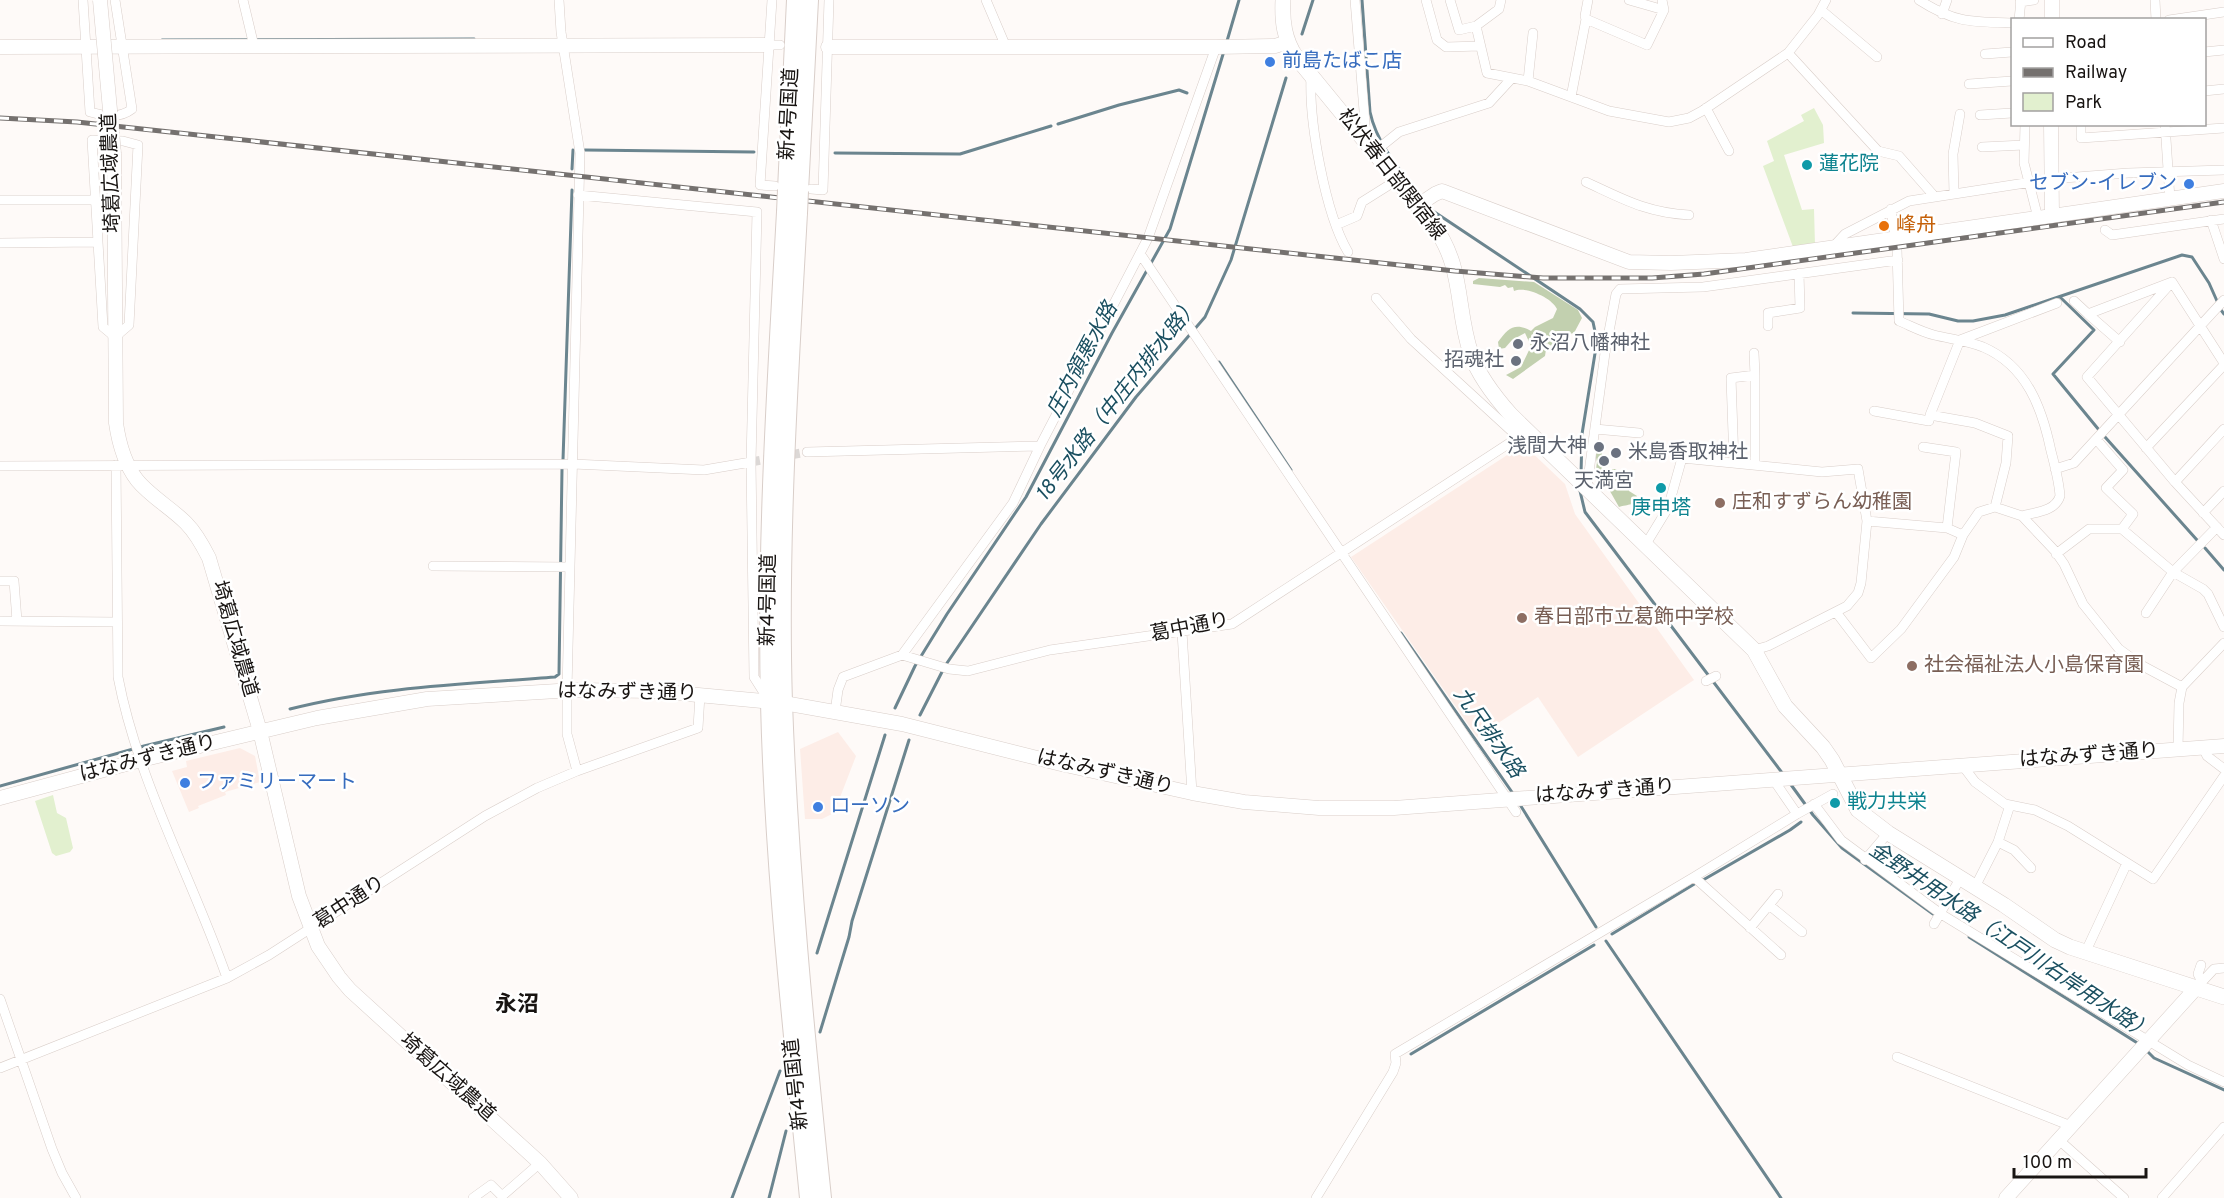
<svg xmlns="http://www.w3.org/2000/svg" width="2224" height="1198" viewBox="0 0 2224 1198" font-family="Overpass,'Noto Sans JP',sans-serif">
<style>
.built{fill:#fdede7}
.green{fill:#e2f0cf}
.forest{fill:#c2d0af}
.lines{fill:none;stroke-linecap:round;stroke-linejoin:round}
.stream{stroke:#6b858f;stroke-width:3}
.street-tunnel{stroke:#dcd8d6;stroke-width:9;stroke-dasharray:9 4.5;stroke-linecap:butt}
.street-casing{stroke:#d9cec9;stroke-width:10}
.secondary-casing{stroke:#d9cec9;stroke-width:15}
.primary-casing{stroke:#d9cec9;stroke-width:16}
.highway-casing{stroke:#d9cec9;stroke-width:18}
.street{stroke:#fff;stroke-width:9}
.secondary{stroke:#fff;stroke-width:14}
.primary{stroke:#fff;stroke-width:15}
.highway{stroke:#fff;stroke-width:16}
.rail-casing{stroke:#75716f;stroke-width:5}
.rail{stroke:#fff;stroke-width:3;stroke-dasharray:9;stroke-linecap:butt}
.secondary-bridge-casing{stroke:#d9cec9;stroke-width:15;stroke-linecap:butt}
.highway-bridge-casing{stroke:#d9cec9;stroke-width:18;stroke-linecap:butt}
.secondary-bridge{stroke:#fff;stroke-width:14}
.highway-bridge{stroke:#fff;stroke-width:16}
.shop-dot{fill:#3f7fe0;stroke:#fff;stroke-width:2}
.culture-dot{fill:#0f9aa8;stroke:#fff;stroke-width:2}
.food-dot{fill:#e8710a;stroke:#fff;stroke-width:2}
.worship-dot{fill:#6b7280;stroke:#fff;stroke-width:2}
.education-dot{fill:#8d6e63;stroke:#fff;stroke-width:2}
.labels{text-anchor:middle;dominant-baseline:central;stroke-width:5;stroke-linejoin:round;paint-order:stroke}
.shop-label{font-size:20px;fill:#366cbe;stroke:#fff;text-anchor:start}
.street-label{font-size:20px;fill:#181412;stroke:#fff}
.culture-label{font-size:20px;fill:#0d838f;stroke:#fff;text-anchor:start}
.food-label{font-size:20px;fill:#c56008;stroke:#fff;text-anchor:start}
.worship-label{font-size:20px;fill:#5b616d;stroke:#fff;text-anchor:start}
.education-label{font-size:20px;fill:#785e54;stroke:#fff;text-anchor:start}
.water-label{font-size:21px;font-style:italic;fill:#1a4f60;stroke:#fff}
.quarter-label{font-size:22px;font-weight:bold;fill:#181412;stroke:#fff}
</style>
<rect width="100%" height="100%" fill="#fefaf8"/>
<path class="built" d="M1521 446 1526 447 1565 484 1575 514 1694 680 1578 757 1538 697 1477 737 1351 557Z
M838 732 856 756 834 813 822 819H805L800 749Z
M240 748 255 756 260 782 225 792 226 795 198 806 199 808 189 812 172 771 187 767 186 761Z"/>
<path class="green" d="M1814 108 1823 125 1824 143 1784 155 1802 210 1814 209 1815 245 1793 247 1763 166 1774 161 1767 141 1804 121 1801 115Z
M53 795 57 813 66 818 73 848 70 852 56 856 52 853 35 801Z"/>
<path class="forest" d="M1479 278 1534 282 1578 310 1582 318 1574 333 1569 334C1566 343 1561 344 1553 347L1547 343 1545 356 1513 379 1506 375 1521 367 1531 346 1525 333 1512 340 1505 348 1499 349 1498 342C1508 328 1515 322 1531 331L1535 327 1553 318 1557 309C1552 298 1526 286 1514 291L1513 287 1508 288 1505 285 1500 287 1473 284V281Z
M1598 449H1602V469H1615L1620 472 1622 477 1629 480V491L1637 496C1636 506 1628 504 1619 507L1607 486 1595 476 1597 462 1595 453Z"/>
<g class="lines">
<path class="stream" d="M1362 0 1370 112C1377 145 1401 171 1421 197
M1302 34 1313 0
M162 40 474 39
M1227 41 1239 0
M1058 124 1119 105 1179 90 1187 93
M585 150 754 152
M835 153 960 154 1051 126
M572 169 573 150
M1427 204 1433 211 1580 309 1593 322 1597 341 1582 434 1581 475
M2060 297 2094 330 2053 374 2099 430
M2221 310 2224 314
M1853 313 1929 314 1958 321H1973L2005 315 2182 255 2192 257 2209 283 2217 301
M1219 362 1291 470
M2105 437 2197 540
M563 460 572 190
M1580 491 1585 512 1783 774
M2205 548 2224 570
M1401 633 1514 795
M895 708 915 666 947 614 1026 497 1112 333 1170 229 1224 51
M290 709C376 687 467 684 555 677L559 674 562 469
M920 715 945 666 1041 524 1136 397 1205 317 1231 260 1286 78
M1789 782 1813 815 1842 848 1933 914
M0 786 144 746 224 727
M1519 803 1596 927
M1703 880 1790 830 1801 822
M1612 934 1696 883
M1969 937 2139 1044
M1606 941 1781 1198
M817 953 885 735
M820 1032 849 937 852 921 909 740
M2146 1050 2154 1058 2224 1090
M1411 1054 1594 945
M732 1198 780 1071
M769 1198 786 1131"/>
<path class="street-tunnel" d="M751 462 807 452"/>
<g class="street-casing">
<path id="street" d="M83 0 90 112C105 116 119 119 132 109L115 0
M243 0 254 46
M559 0 561 32 580 153 567 690V734L577 771
M772 0 760 185 775 186
M986 0 1006 47
M1355 0 1365 123 1362 137
M1426 0 1437 40 1446 47 1480 46
M1450 0 1459 30 1476 26
M1501 0 1499 9 1476 26 1487 73 1528 81 1609 111 1669 122 1689 118 1702 111 1788 53 1818 15 1826 0
M1629 0 1664 10
M1919 0C1955 23 1971 22 2012 23
M2155 0 2156 20
M2020 2 2034 0
M1821 10 1877 57
M1942 14 1947 0
M1586 19 1647 45 1664 10 1662 0
M2019 20 2021 0
M2169 20 2224 12
M768 45H780
M2204 52 2224 50
M1788 53 1878 151 1899 156 1935 197
M1985 54 2012 52
M1311 77C1309 122 1325 213 1348 252
M1528 81 1533 33
M1969 84 2012 81
M2204 91 2224 89
M1571 97 1586 19 1585 16 1588 0
M1706 108 1729 151
M1980 115 2012 113
M2025 124 2024 163 2038 218
M2081 124V138L2224 128
M2165 124 2170 199
M92 140 123 141 138 145 129 325 115 337 103 327Z
M1982 147 2024 145
M1374 152 1399 132 1489 103 1512 78
M1586 182C1623 199 1647 213 1689 215
M811 189 823 190 829 0
M1954 194 1953 154 1960 114
M578 195 757 212 751 462 754 677 766 696
M0 200H95
M1891 209 1897 249 1899 321C1911 326 1922 332 1934 335 1950 339 1968 341 1983 347 2027 366 2042 408 2051 451 2055 466 2059 481 2060 496 2055 512 2035 512 2022 516
M2211 220 2224 259
M1336 225 1357 216 1362 202 1397 180
M2105 230 2112 235 2224 219
M0 243 98 242
M1833 247 1845 234 1909 201 2051 179 2128 173 2224 170
M1141 255 1516 812
M2172 282 2087 377 2175 482 2224 535
M1376 298 1411 339 1518 437
M2074 301 2088 314
M1768 326V313L1800 308 1799 273
M2120 342 2088 314 2172 282 2224 363
M1755 375V464
M1874 411 1929 421 1930 415
M1595 429 1639 433
M2096 439 2123 470 2106 488 2133 514 2122 529
M1923 447 1956 452 1947 528
M2146 448 2224 365
M807 452 1040 446
M1734 462 1731 378 1755 375 1754 353
M116 465 118 677C138 782 192 878 227 978
M0 466 573 464 704 470 751 462
M2055 469 2074 463 2224 300
M2175 482 2224 429
M1587 487 1605 353 1616 294 1620 289 1703 287 1898 260
M1995 507 2006 463 2008 436 1975 423 1930 415 1960 340 2057 303
M2203 513 2224 491
M1867 521 1947 528 1963 535
M1646 544 1668 508 1682 458 1822 472 1858 469 1867 521 1861 583 1858 593 1847 606 1768 646 1754 650
M2056 554 2089 529H2122L2173 572 2203 589 2208 594 2224 627
M433 566 570 567
M0 581H14L17 621
M1836 612 1871 658 1901 629 1954 557 1963 535 1979 512 1995 507 2022 516 2055 551 2064 564 2083 604 2119 649 2141 665 2182 687
M2146 613 2173 572 2217 527
M0 621 117 622
M1182 632 1192 793
M902 655 1013 503 1040 446 1148 238 1216 47
M1706 681 1716 676
M835 712 838 690 843 677 902 655 949 669 968 671 1050 650 1232 624 1528 431
M2203 748 2207 756 2224 769
M2178 749 2179 703 2182 687 2224 643
M1963 766 1975 782 2005 804 2035 810 2068 826 2153 879 2224 776
M1773 779 1797 814
M1814 804 1841 840 1941 914 2188 1065 2224 1082
M1998 842 2014 850 2031 868
M1865 860 1888 833
M1694 877 1781 955
M1975 887 1998 842 2010 805
M1769 905 1802 932
M1934 924 1961 877
M1750 928 1778 894
M2086 951 2127 863
M2201 965 2198 974 2202 982
M2197 987 2214 969 2224 968
M0 999 52 1149 62 1173 76 1198
M1897 1057 2071 1126
M0 1068 227 978 269 955 485 816 537 788 577 771 698 728 700 695
M2059 1140 2124 1198
M473 1198 491 1185 502 1196 540 1163
M1316 1198 1393 1072 1396 1063 1395 1054 1694 877 1797 814 1833 794
M2162 1198 2224 1127"/>
</g>
<g class="secondary-casing">
<path id="secondary" d="M2052 20V0
M0 47 768 45
M828 47H1216L1275 46 1288 42
M2051 124 2052 216
M114 154 116 423C119 444 124 463 137 480 150 496 171 508 186 523 196 533 203 546 209 558L260 731 299 896 318 946 339 977 350 990 540 1163 571 1198
M1417 206 1435 194 1442 191 1629 262 1671 263 1746 260 2224 191
M0 798 141 760 317 718 427 699 574 690 655 691 784 703 902 724 1061 764 1192 793 1244 802 1319 808H1394L2224 746
M2006 1198 2197 987"/>
</g>
<g class="primary-casing">
<path id="primary" d="M1283 0C1282 21 1284 39 1296 57L1432 223C1465 268 1455 306 1471 354 1479 377 1495 397 1511 415L1754 650 1785 706 1823 747 1832 760 1858 810 1888 833 2004 905 2055 940 2070 947 2224 997"/>
</g>
<g class="highway-casing">
<path id="highway" d="M786 190 795 0
M800 191 810 0
M785 212C776 375 765 539 769 703 773 869 792 1033 808 1198
M799 213C790 376 779 540 784 703 790 869 806 1033 823 1198"/>
</g>
<use href="#street" class="street"/>
<use href="#secondary" class="secondary"/>
<use href="#primary" class="primary"/>
<use href="#highway" class="highway"/>
<g class="rail-casing">
<path id="rail" d="M0 118 77 122 1455 271 1543 278H1652L1704 274 2224 202"/>
</g>
<use href="#rail" class="rail"/>
<g class="secondary-bridge-casing">
<path id="secondary-bridge" d="M100 0 114 154"/>
</g>
<g class="highway-bridge-casing">
<path id="highway-bridge" d="M785 212 786 190
M799 213 800 191"/>
</g>
<use href="#secondary-bridge" class="secondary-bridge"/>
<use href="#highway-bridge" class="highway-bridge"/>
</g>
<g class="shop-dot">
<circle cx="1270" cy="62" r="6"/>
<circle cx="2189" cy="184" r="6"/>
<circle cx="185" cy="783" r="6"/>
<circle cx="818" cy="807" r="6"/>
</g>
<g class="culture-dot">
<circle cx="1807" cy="165" r="6"/>
<circle cx="1661" cy="488" r="6"/>
<circle cx="1835" cy="803" r="6"/>
</g>
<circle class="food-dot" cx="1884" cy="226" r="6"/>
<g class="worship-dot">
<circle cx="1518" cy="344" r="6"/>
<circle cx="1516" cy="361" r="6"/>
<circle cx="1599" cy="447" r="6"/>
<circle cx="1616" cy="453" r="6"/>
<circle cx="1604" cy="461" r="6"/>
</g>
<g class="education-dot">
<circle cx="1720" cy="503" r="6"/>
<circle cx="1522" cy="618" r="6"/>
<circle cx="1912" cy="666" r="6"/>
</g>
<g class="labels">
<g class="shop-label">
<text x="1282" y="62">前島たばこ店</text>
<text x="2177" y="184" text-anchor="end">セブン-イレブン</text>
<text x="197" y="783">ファミリーマート</text>
<text x="830" y="807">ローソン</text>
</g>
<g class="street-label">
<text transform="translate(790 114) rotate(-87)">新4号国道</text>
<text transform="translate(112 173) rotate(-92)">埼葛広域農道</text>
<text transform="translate(1391 175) rotate(52)">松伏春日部関宿線</text>
<text transform="translate(769 600) rotate(-89)">新4号国道</text>
<text transform="translate(1190 628) rotate(-11)">葛中通り</text>
<text transform="translate(234 639) rotate(74)">埼葛広域農道</text>
<text transform="translate(627 693) rotate(1)">はなみずき通り</text>
<text transform="translate(2089 756) rotate(-4)">はなみずき通り</text>
<text transform="translate(148 759) rotate(-14)">はなみずき通り</text>
<text transform="translate(1105 773) rotate(13)">はなみずき通り</text>
<text transform="translate(1605 792) rotate(-4)">はなみずき通り</text>
<text transform="translate(350 903) rotate(-33)">葛中通り</text>
<text transform="translate(447 1078) rotate(42)">埼葛広域農道</text>
<text transform="translate(797 1084) rotate(-96)">新4号国道</text>
</g>
<g class="culture-label">
<text x="1819" y="165">蓮花院</text>
<text x="1661" y="509" text-anchor="middle">庚申塔</text>
<text x="1847" y="803">戦力共栄</text>
</g>
<g class="food-label">
<text x="1896" y="226">峰舟</text>
</g>
<g class="worship-label">
<text x="1530" y="344">永沼八幡神社</text>
<text x="1504" y="361" text-anchor="end">招魂社</text>
<text x="1587" y="447" text-anchor="end">浅間大神</text>
<text x="1628" y="453">米島香取神社</text>
<text x="1604" y="482" text-anchor="middle">天満宮</text>
</g>
<g class="education-label">
<text x="1732" y="503">庄和すずらん幼稚園</text>
<text x="1534" y="618">春日部市立葛飾中学校</text>
<text x="1924" y="666">社会福祉法人小島保育園</text>
</g>
<g class="water-label">
<text transform="translate(1083 360) rotate(-62)">庄内領悪水路</text>
<text transform="translate(1118 400) rotate(-52)">18号水路（中庄内排水路）</text>
<text transform="translate(1488 733) rotate(55)">九尺排水路</text>
<text transform="translate(2010 942) rotate(34)">金野井用水路（江戸川右岸用水路）</text>
</g>
<g class="quarter-label">
<text x="517" y="1005">永沼</text>
</g>
</g>
<rect x="2011" y="18" width="195" height="108" fill="#ffffff" stroke="#a3a1a0" stroke-width="1.5"/>
<rect x="2023" y="38" width="30" height="9" fill="#ffffff" stroke="#a3a1a0" stroke-width="1.5"/>
<text x="2065" y="48" font-size="18" fill="#181412">Road</text>
<rect x="2023" y="68" width="30" height="9" fill="#75716f" stroke="#a3a1a0" stroke-width="1.5"/>
<text x="2065" y="78" font-size="18" fill="#181412">Railway</text>
<rect x="2023" y="93" width="30" height="18" fill="#e2f0cf" stroke="#a3a1a0" stroke-width="1.5"/>
<text x="2065" y="108" font-size="18" fill="#181412">Park</text>
<path d="M2014 1168v9h132v-9" fill="none" stroke="#181412" stroke-width="3"/>
<text x="2023" y="1168" font-size="18" fill="#181412" stroke="#ffffff" stroke-width="4.5" paint-order="stroke">100 m</text>
</svg>
